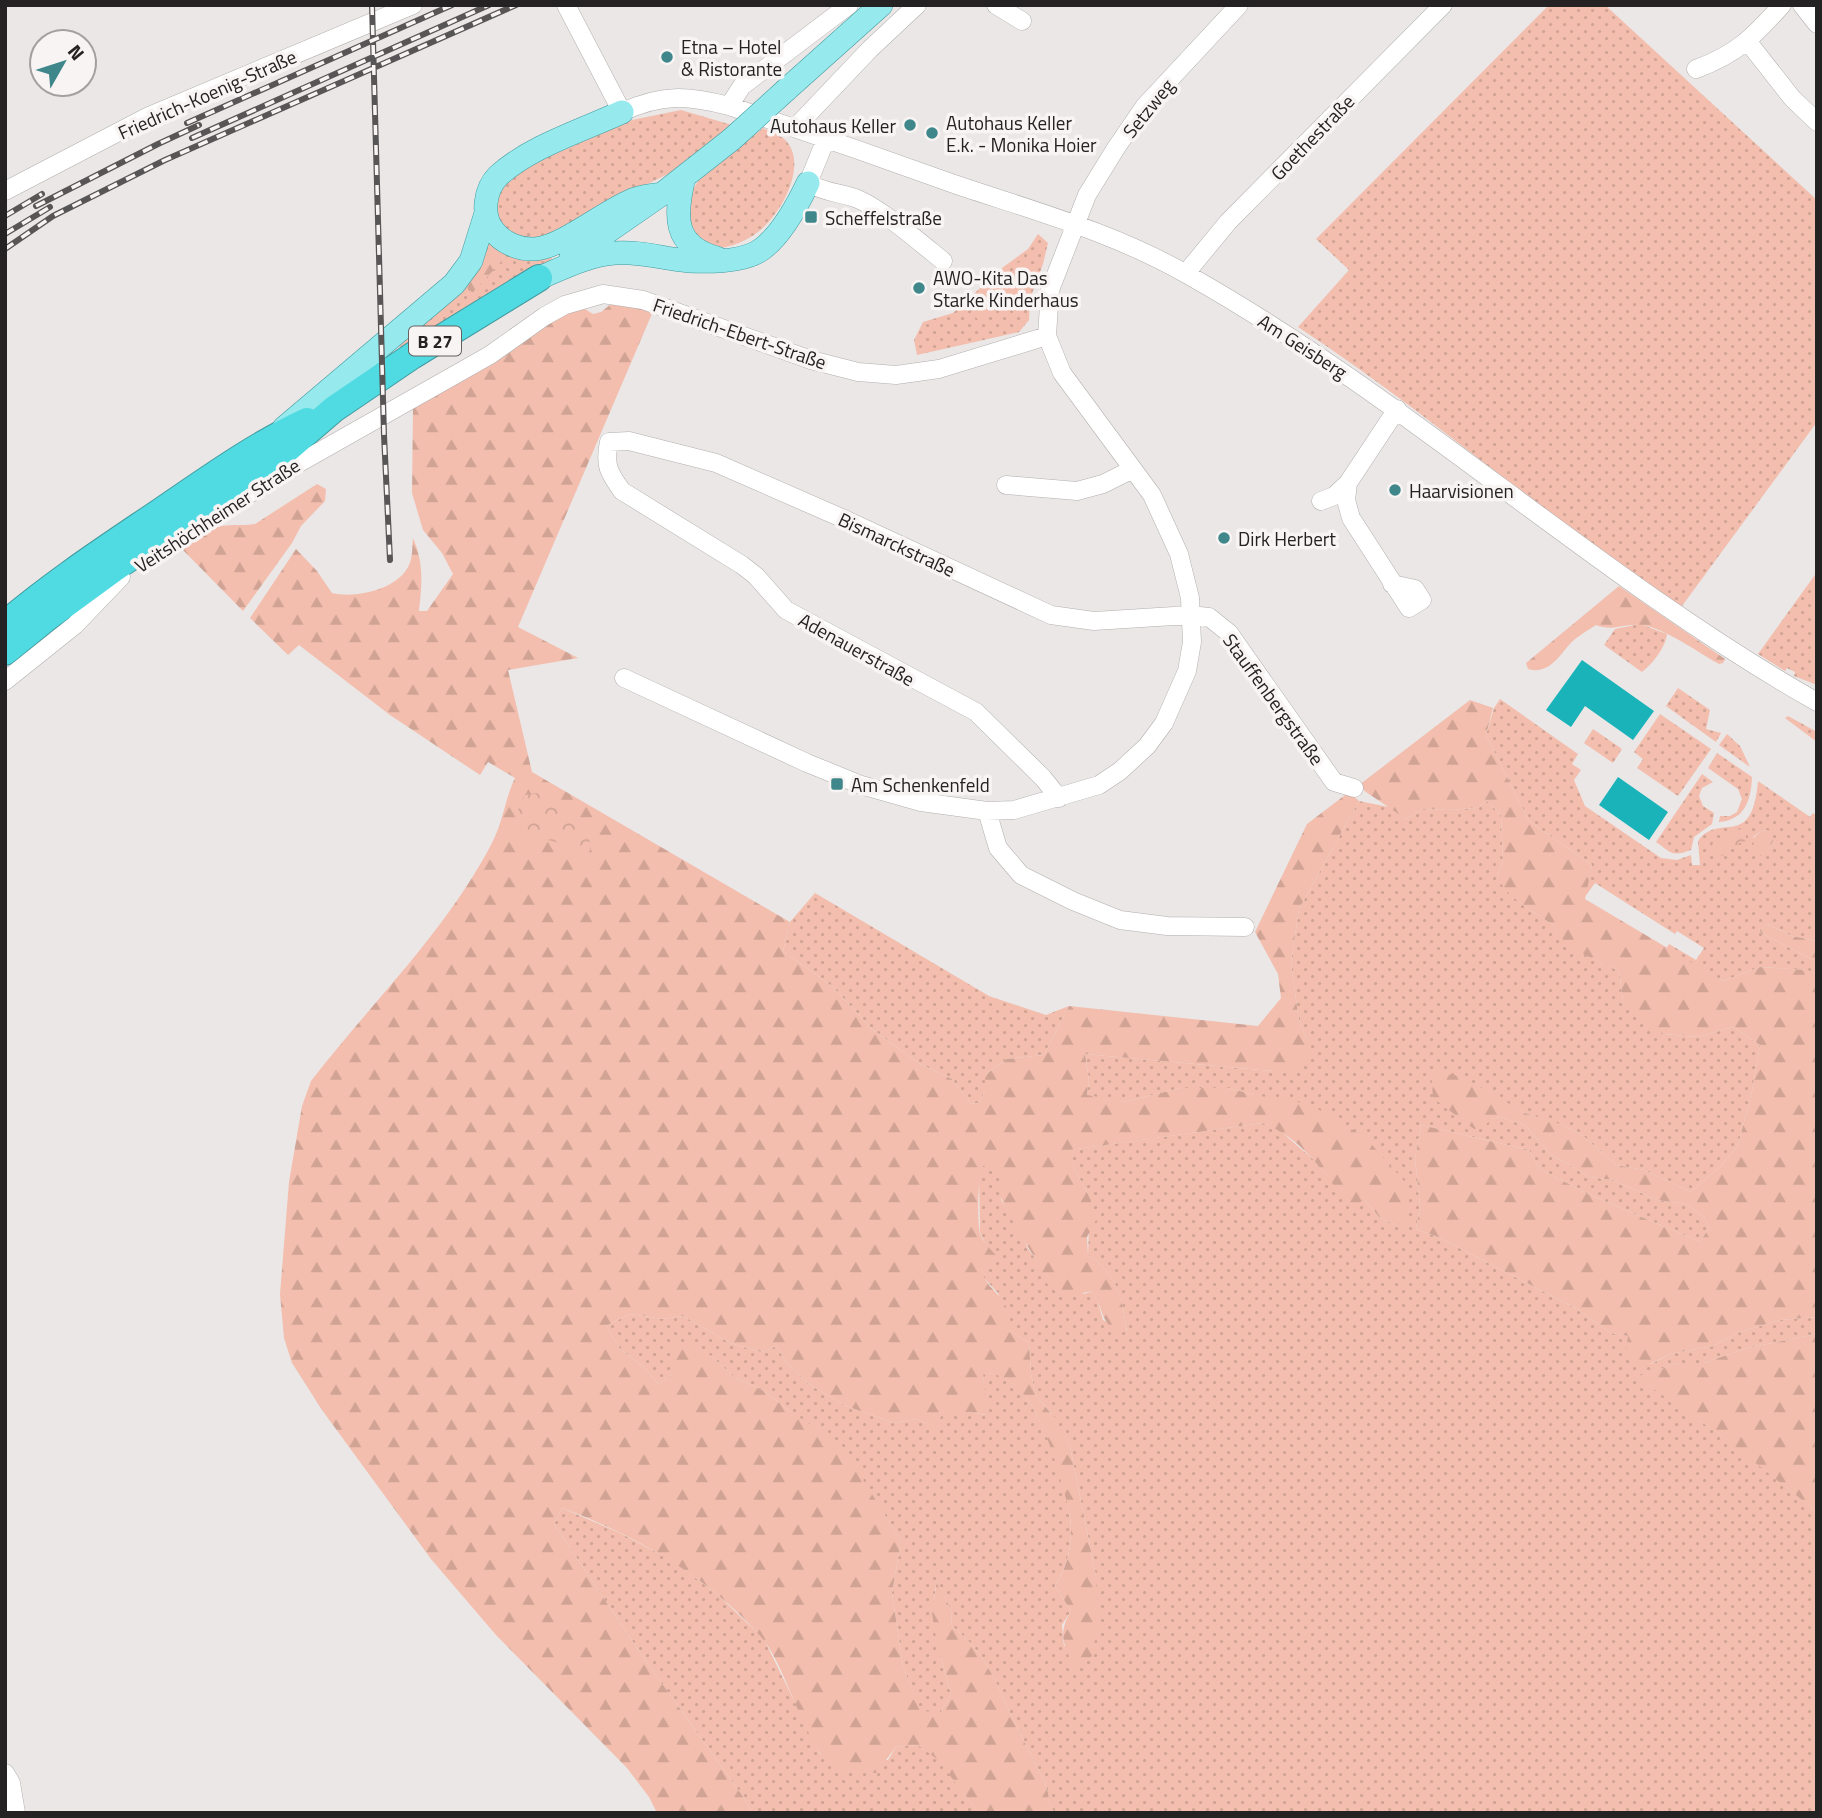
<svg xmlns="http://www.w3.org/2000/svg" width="1822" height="1818" viewBox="0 0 1822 1818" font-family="'Titillium Web',sans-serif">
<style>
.grass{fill:url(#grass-dots);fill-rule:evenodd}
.forest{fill:url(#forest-firs)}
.park{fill:url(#park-crowns)}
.water{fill:#1bb3ba}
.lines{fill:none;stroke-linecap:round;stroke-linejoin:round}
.minor-casing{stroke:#b2afae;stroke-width:19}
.major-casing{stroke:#419a9e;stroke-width:24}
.highway-casing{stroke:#419a9e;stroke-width:28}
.minor{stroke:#fff;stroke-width:18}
.major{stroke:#96e9ed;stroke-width:23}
.highway{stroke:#50dae1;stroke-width:26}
.rail-casing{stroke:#575555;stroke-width:6}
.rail{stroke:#f8f4f3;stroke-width:3.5;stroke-dasharray:10;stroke-linecap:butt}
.major-bridge-casing{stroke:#419a9e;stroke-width:24;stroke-linecap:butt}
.major-bridge{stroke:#96e9ed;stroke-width:23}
.poi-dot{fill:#3f878a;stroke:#f8f4f3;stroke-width:2.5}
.labels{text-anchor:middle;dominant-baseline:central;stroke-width:7;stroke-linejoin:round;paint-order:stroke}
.shield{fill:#f8f4f3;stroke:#646161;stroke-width:2}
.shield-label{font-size:18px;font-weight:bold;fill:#242222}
.poi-label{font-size:19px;fill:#242222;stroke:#f8f4f3;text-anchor:start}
.street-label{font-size:19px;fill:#242222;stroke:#f8f4f3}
</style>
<defs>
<pattern id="grass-dots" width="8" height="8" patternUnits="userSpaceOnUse" patternTransform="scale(1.75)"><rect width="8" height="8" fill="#f3beae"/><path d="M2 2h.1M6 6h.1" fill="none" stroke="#d0a395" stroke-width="1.8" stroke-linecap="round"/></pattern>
<pattern id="forest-firs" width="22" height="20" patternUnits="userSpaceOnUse" patternTransform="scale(1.75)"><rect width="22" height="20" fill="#f3beae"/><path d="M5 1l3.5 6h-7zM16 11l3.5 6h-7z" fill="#d0a395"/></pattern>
<pattern id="park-crowns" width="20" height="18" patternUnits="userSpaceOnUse" patternTransform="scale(1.75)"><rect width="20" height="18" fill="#f3beae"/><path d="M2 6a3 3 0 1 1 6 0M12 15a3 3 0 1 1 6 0" fill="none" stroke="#d0a395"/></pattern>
</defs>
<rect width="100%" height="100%" fill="#eae7e6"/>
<path class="grass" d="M1549 5H1605L1817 200V422L1682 606C1643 583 1608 556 1572 530 1481 462 1393 389 1298 327L1349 270 1316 239Z
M681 110 732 125 694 157 668 174 615 200 565 232 521 242 494 217 496 191 514 172 632 120Z
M763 128C769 131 778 133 783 138 811 161 781 215 758 232 744 243 725 249 708 249L692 234 686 201 698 181Z
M1038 234 1048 243 1043 264 1030 299 1029 320 1019 332 917 355 914 340 923 322 953 313 1002 268 1028 249Z
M484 239 549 251 552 259 400 357 399 338Z
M1817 572V685L1794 676 1795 672 1787 668 1785 671 1758 654Z
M1640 624 1667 634C1665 649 1652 664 1642 672L1604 645 1615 629Z
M1678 688 1710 710 1706 729 1721 733 1716 742 1666 706Z
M1500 699 1578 754 1572 764 1581 770 1574 780 1585 806 1661 858 1677 860 1691 855 1692 865H1700L1698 841C1719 811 1752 852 1758 781L1810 817 1813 813 1817 816V941L1792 936 1767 924 1759 929 1761 933 1817 962V975L1807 970 1760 967 1723 981 1666 949 1669 944 1696 960 1704 948 1677 931 1675 934 1595 883 1584 898 1592 865 1529 821 1486 735 1494 708ZM1767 830 1772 843 1767 851 1756 845 1753 837 1761 831Z
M1660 714 1711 749 1678 796 1637 768 1643 759 1634 752Z
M1788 716 1817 732V742L1785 718Z
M1593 729 1622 749 1613 763 1584 743Z
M1727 734 1740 746 1750 767 1719 745Z
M1717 753 1752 777C1751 800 1745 820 1719 822L1720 816H1730L1737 812 1742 799 1738 789 1708 768Z
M1702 774 1713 782 1702 788 1699 796 1703 806 1714 813 1712 824 1694 837 1691 850C1670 858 1670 851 1656 842Z
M1359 801 1389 807 1406 819 1422 809 1447 810 1477 808 1487 801 1501 815 1503 862 1497 876 1520 903 1553 925 1569 947 1619 971 1623 1001 1664 1034 1698 1037 1733 1027 1760 1045 1752 1091 1738 1145 1723 1164 1691 1192 1644 1170 1616 1165 1582 1135 1564 1126 1525 1113 1496 1097 1490 1119 1500 1117 1525 1125 1550 1154 1590 1177 1613 1180 1657 1200 1686 1204 1704 1217 1709 1228 1700 1242 1588 1194 1540 1169 1529 1150 1421 1125 1415 1159 1420 1206 1416 1229 1438 1237 1575 1308 1611 1333 1628 1336 1651 1364 1670 1354 1713 1346 1740 1332 1780 1320 1817 1317V1334L1747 1348 1704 1363H1678L1637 1377 1728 1440 1817 1512V1813H1055C1047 1804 1050 1793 1045 1783 1034 1760 1022 1738 1011 1715 994 1677 985 1653 952 1626L951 1610 937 1581C928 1620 941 1656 951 1694L941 1712H920L903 1666 892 1593 901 1541 874 1498 791 1412 764 1391 734 1377 710 1355 674 1373 658 1384 643 1366 620 1349 606 1326 630 1314 663 1319 683 1316 730 1343 761 1352 777 1346 785 1361 810 1385 846 1406 894 1423 916 1419 935 1427 943 1411 967 1412 986 1415 983 1373C997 1372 1010 1379 1020 1390 1045 1417 1071 1494 1071 1530 1071 1552 1066 1567 1055 1586L1071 1611 1062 1625 1064 1647 1096 1576 1070 1446 1051 1413 1036 1396 1031 1374 1029 1343 1010 1331 998 1293 983 1277 982 1270 986 1245 980 1232 979 1177 982 1165 1002 1167 1001 1200 1020 1231 1028 1249 1038 1262 1084 1294 1092 1291 1097 1299 1103 1320 1127 1332C1122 1299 1118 1274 1088 1255L1090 1198 1075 1170 1069 1150 1262 1123 1278 1129 1314 1160 1326 1175 1365 1200 1379 1217 1398 1226 1254 1095 1229 1088H1181L1124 1102 1087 1096 1089 1080 1085 1054 1272 1071 1307 1040 1299 1021 1291 963 1299 909Z
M815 893 989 996 1046 1015 1069 1006 1044 1055 1007 1059 985 1075V1091L979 1103 971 1104 952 1079 920 1064 872 1029 833 987 783 951 790 922Z
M562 1508 620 1533 675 1562 718 1595 764 1639 820 1754 888 1760 896 1747 918 1745 937 1758 979 1813H752L744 1798 643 1657 554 1524Z"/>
<path class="forest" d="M490 251 496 252 501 262 475 290 469 291 465 283 484 254Z
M616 300 654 309 518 627 578 658 508 670 532 772 790 922 783 951 833 987 872 1029 920 1064 952 1079 971 1104 979 1103 985 1091V1075L1007 1059 1044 1055 1069 1006 1258 1026 1281 998 1278 974 1255 932 1307 824 1349 792 1359 801 1299 909 1291 963 1299 1021 1307 1040 1308 1059 1294 1071H1272L1085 1054 1089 1080 1087 1095 1124 1102 1181 1088H1229L1254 1095 1309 1104 1365 1137 1404 1181 1409 1199 1408 1223 1398 1226 1379 1217 1365 1200 1349 1207C1325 1173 1302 1138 1262 1123L1070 1150 1075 1170 1090 1198 1096 1220 1087 1237 1088 1255C1119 1275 1122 1299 1127 1333 1098 1326 1106 1312 1092 1291L1065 1297C1051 1289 1038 1279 1038 1262 1032 1255 1002 1204 1001 1197 1000 1188 1001 1177 1001 1168L982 1166C978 1178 977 1219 980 1233 983 1242 990 1249 996 1255L992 1266 982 1270C985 1292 1014 1296 1010 1331L1029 1343 1031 1374 1036 1396 1056 1419 1070 1446 1096 1576 1098 1624 1092 1656 1075 1669C1064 1646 1057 1634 1071 1611L1055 1586C1066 1568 1071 1552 1071 1530 1071 1512 1065 1495 1060 1478 1050 1442 1029 1372 983 1373L987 1415 967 1412H943L936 1428 916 1419 894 1423 846 1406 810 1385 785 1361 777 1346 761 1352 730 1343 683 1316 663 1319 630 1314 606 1326 620 1349 643 1366 658 1384 674 1373 669 1343 692 1345 710 1355 734 1377 764 1391 791 1412 841 1444 901 1541 892 1593 903 1666 920 1711 941 1712 951 1694 937 1643 932 1613 937 1580 951 1610 952 1626C985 1653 994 1677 1011 1715 1022 1738 1034 1760 1045 1783 1050 1793 1047 1803 1055 1813H979L937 1759 918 1745 896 1747 876 1773C865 1773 848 1774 838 1770 809 1759 786 1665 762 1638 709 1577 637 1536 562 1508L554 1524 643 1657 744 1798 752 1813H657L649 1797 627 1768 496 1635 431 1559 322 1410 292 1363 284 1338 280 1294 289 1182 302 1106 311 1081C372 1002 445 933 492 843 503 822 505 799 515 778L488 762 480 775 390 715 299 645 288 655 250 618 296 549 317 571 332 593C355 599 399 589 409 565 413 557 412 547 413 538 424 564 422 583 419 611H427L453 574 442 553 423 530 412 493 413 405 533 330 580 306 593 314 601 312Z
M317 484 326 489 325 501 301 526 292 543 243 611 180 547C193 539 205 528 221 526 232 524 243 526 255 524Z
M1619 586 1725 659 1723 663 1719 664C1699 653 1662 626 1640 625 1624 623 1612 632 1596 625 1587 631 1576 637 1569 645 1558 658 1547 675 1528 669L1526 663Z
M1470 700 1493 708 1486 735 1529 821 1592 865 1585 899 1723 981 1760 967 1808 970 1817 975V1317L1780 1320 1740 1332 1713 1346 1670 1354 1650 1364 1634 1363 1626 1350 1628 1336 1611 1333 1575 1308 1438 1237 1416 1229 1420 1206 1415 1159 1421 1125 1529 1150 1540 1169 1588 1194 1700 1242 1709 1228 1704 1217 1686 1204 1657 1200 1613 1180 1590 1177 1550 1154 1525 1125 1500 1117 1490 1119 1484 1128 1474 1129 1433 1098 1431 1072 1461 1076 1525 1113 1560 1124 1582 1135 1616 1165 1644 1170 1691 1192 1723 1164 1738 1145 1752 1091 1760 1045 1733 1027 1698 1037 1664 1034 1638 1020 1623 1001 1619 971 1568 947 1553 925 1520 903 1505 890 1497 876 1503 862 1501 815 1487 801 1477 808 1447 810 1422 809 1406 819 1366 792 1359 785Z
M1767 924 1792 936 1817 941V962L1761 933 1759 929 1762 925Z
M1817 1334V1512L1722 1436 1636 1377 1678 1363H1704L1747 1348Z"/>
<path class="park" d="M1019 261 1025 266 1028 278 1014 302 996 307 978 320 972 311 974 301C987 298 1003 295 1009 282 1013 274 1012 268 1019 261Z
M536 793 553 798 581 824 589 834 590 851 584 855C575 852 567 846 558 843 541 836 528 842 513 832L519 807 525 795Z
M1742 829 1746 832V841C1733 844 1733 850 1722 856L1714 853 1709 847 1716 841 1723 843 1735 830Z
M1767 830 1771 831 1774 839 1766 854 1760 856 1758 847 1754 845 1752 839 1761 831Z"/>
<path class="water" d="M1582 660 1654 711 1633 740 1585 706 1571 727 1546 710Z
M1618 777 1668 812 1649 840 1599 805Z"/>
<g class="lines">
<g class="minor-casing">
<path id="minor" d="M566 5 622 112C662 94 686 95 729 106 804 131 879 157 954 184 1034 211 1115 233 1188 275 1410 400 1596 577 1817 702
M996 5 1022 21
M1802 5 1817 24
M1748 42 1792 98 1817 122
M1696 69C1737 54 1753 37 1782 5
M729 106 742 86 849 5
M795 128 870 49 917 5
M826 139 808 183C826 193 837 192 855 198 878 206 922 244 943 261
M5 191 149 116 413 5
M1186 273 1228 222 1443 5
M1006 485 1077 491 1103 484 1133 469
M1321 501 1334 496 1348 483
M200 525 292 467 490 355 545 316 565 305 603 294 643 300 811 360 858 372 896 375 939 369 1047 336
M1392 584 1415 589 1422 600 1409 608 1351 518 1346 500 1348 483 1397 409
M624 678 807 763 861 785 921 802 987 811 1014 810 1099 785 1120 771 1147 746 1164 723 1187 671 1192 642 1190 598 1179 554 1152 495 1062 373 1047 336 1050 290 1087 195 1116 148 1144 107 1239 5
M5 681 75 625 121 577
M1059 798 1043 778 976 712 786 610 756 576 742 565 622 491C609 473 604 465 609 442L629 441 716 463 844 519 1051 615 1094 621 1190 615 1209 617 1229 633 1334 782 1354 788
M987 811 998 848 1021 875 1073 901 1120 920 1167 926 1245 927
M5 1773 11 1783 16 1813"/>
</g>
<g class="major-casing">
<path id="major" d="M786 90 881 5
M622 112C583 130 529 147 498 176 485 189 481 215 493 230 502 243 520 250 535 249 563 247 607 209 635 199 643 196 653 195 662 194
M684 177C675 215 672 246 717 258
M571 257 662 194 732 139
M539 278C563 268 588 255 615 253 640 251 664 259 689 261 710 262 745 262 762 249 781 235 798 204 808 183
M284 428 454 284 471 261 486 213"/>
</g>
<g class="highway-casing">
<path id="highway" d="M5 624C54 582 108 547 161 511 208 479 255 445 307 421
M5 652 48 617 115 568 277 458 334 409 412 356 539 278"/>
</g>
<use href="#minor" class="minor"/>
<use href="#major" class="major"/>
<use href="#highway" class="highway"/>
<g class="rail-casing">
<path id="rail" d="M372 5 384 435 390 560
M187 123 452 5
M192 138 489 5
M36 206 158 144 199 125
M5 216 42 194
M5 234 50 207
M5 249 53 216 165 160 516 5"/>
</g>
<use href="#rail" class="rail"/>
<g class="major-bridge-casing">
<path id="major-bridge" d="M732 139 786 90"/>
</g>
<use href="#major-bridge" class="major-bridge"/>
</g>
<g class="poi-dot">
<circle cx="667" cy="57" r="7"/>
<circle cx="910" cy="125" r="7"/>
<circle cx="932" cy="133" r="7"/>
<rect x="804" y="210" width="14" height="14" rx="3.5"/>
<circle cx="919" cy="288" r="7"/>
<circle cx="1395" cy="490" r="7"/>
<circle cx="1224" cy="538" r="7"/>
<rect x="830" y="777" width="14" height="14" rx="3.5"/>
</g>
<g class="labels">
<rect class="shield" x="409" y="326.5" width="52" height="29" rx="5"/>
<g class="shield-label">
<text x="435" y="341">B 27</text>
</g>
<g class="poi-label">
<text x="681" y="46">Etna – Hotel<tspan x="681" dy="22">&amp; Ristorante</tspan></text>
<text x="946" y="122">Autohaus Keller<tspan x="946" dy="22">E.k. - Monika Hoier</tspan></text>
<text x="896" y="125" text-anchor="end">Autohaus Keller</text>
<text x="825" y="217">Scheffelstraße</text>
<text x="933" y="277">AWO-Kita Das<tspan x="933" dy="22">Starke Kinderhaus</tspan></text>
<text x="1409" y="490">Haarvisionen</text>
<text x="1238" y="538">Dirk Herbert</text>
<text x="851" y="784">Am Schenkenfeld</text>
</g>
<g class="street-label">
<text transform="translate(207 94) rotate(-24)">Friedrich-Koenig-Straße</text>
<text transform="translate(1148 108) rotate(-51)">Setzweg</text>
<text transform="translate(1312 137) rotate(-46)">Goethestraße</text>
<text transform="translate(740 333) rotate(19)">Friedrich-Ebert-Straße</text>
<text transform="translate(1303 346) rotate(33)">Am Geisberg</text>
<text transform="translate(217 515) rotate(-33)">Veitshöchheimer Straße</text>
<text transform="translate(897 544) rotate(25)">Bismarckstraße</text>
<text transform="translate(857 649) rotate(29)">Adenauerstraße</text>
<text transform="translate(1274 699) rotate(54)">Stauffenbergstraße</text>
</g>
</g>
<rect width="1822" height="1818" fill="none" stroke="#242222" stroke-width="14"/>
<g transform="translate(63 63) rotate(51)"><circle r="33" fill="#f8f4f3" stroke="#a3a09f" stroke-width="2"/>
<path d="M0-5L12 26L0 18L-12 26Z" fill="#3f878a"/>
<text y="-10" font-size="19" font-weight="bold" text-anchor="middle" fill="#242222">N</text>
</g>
</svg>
